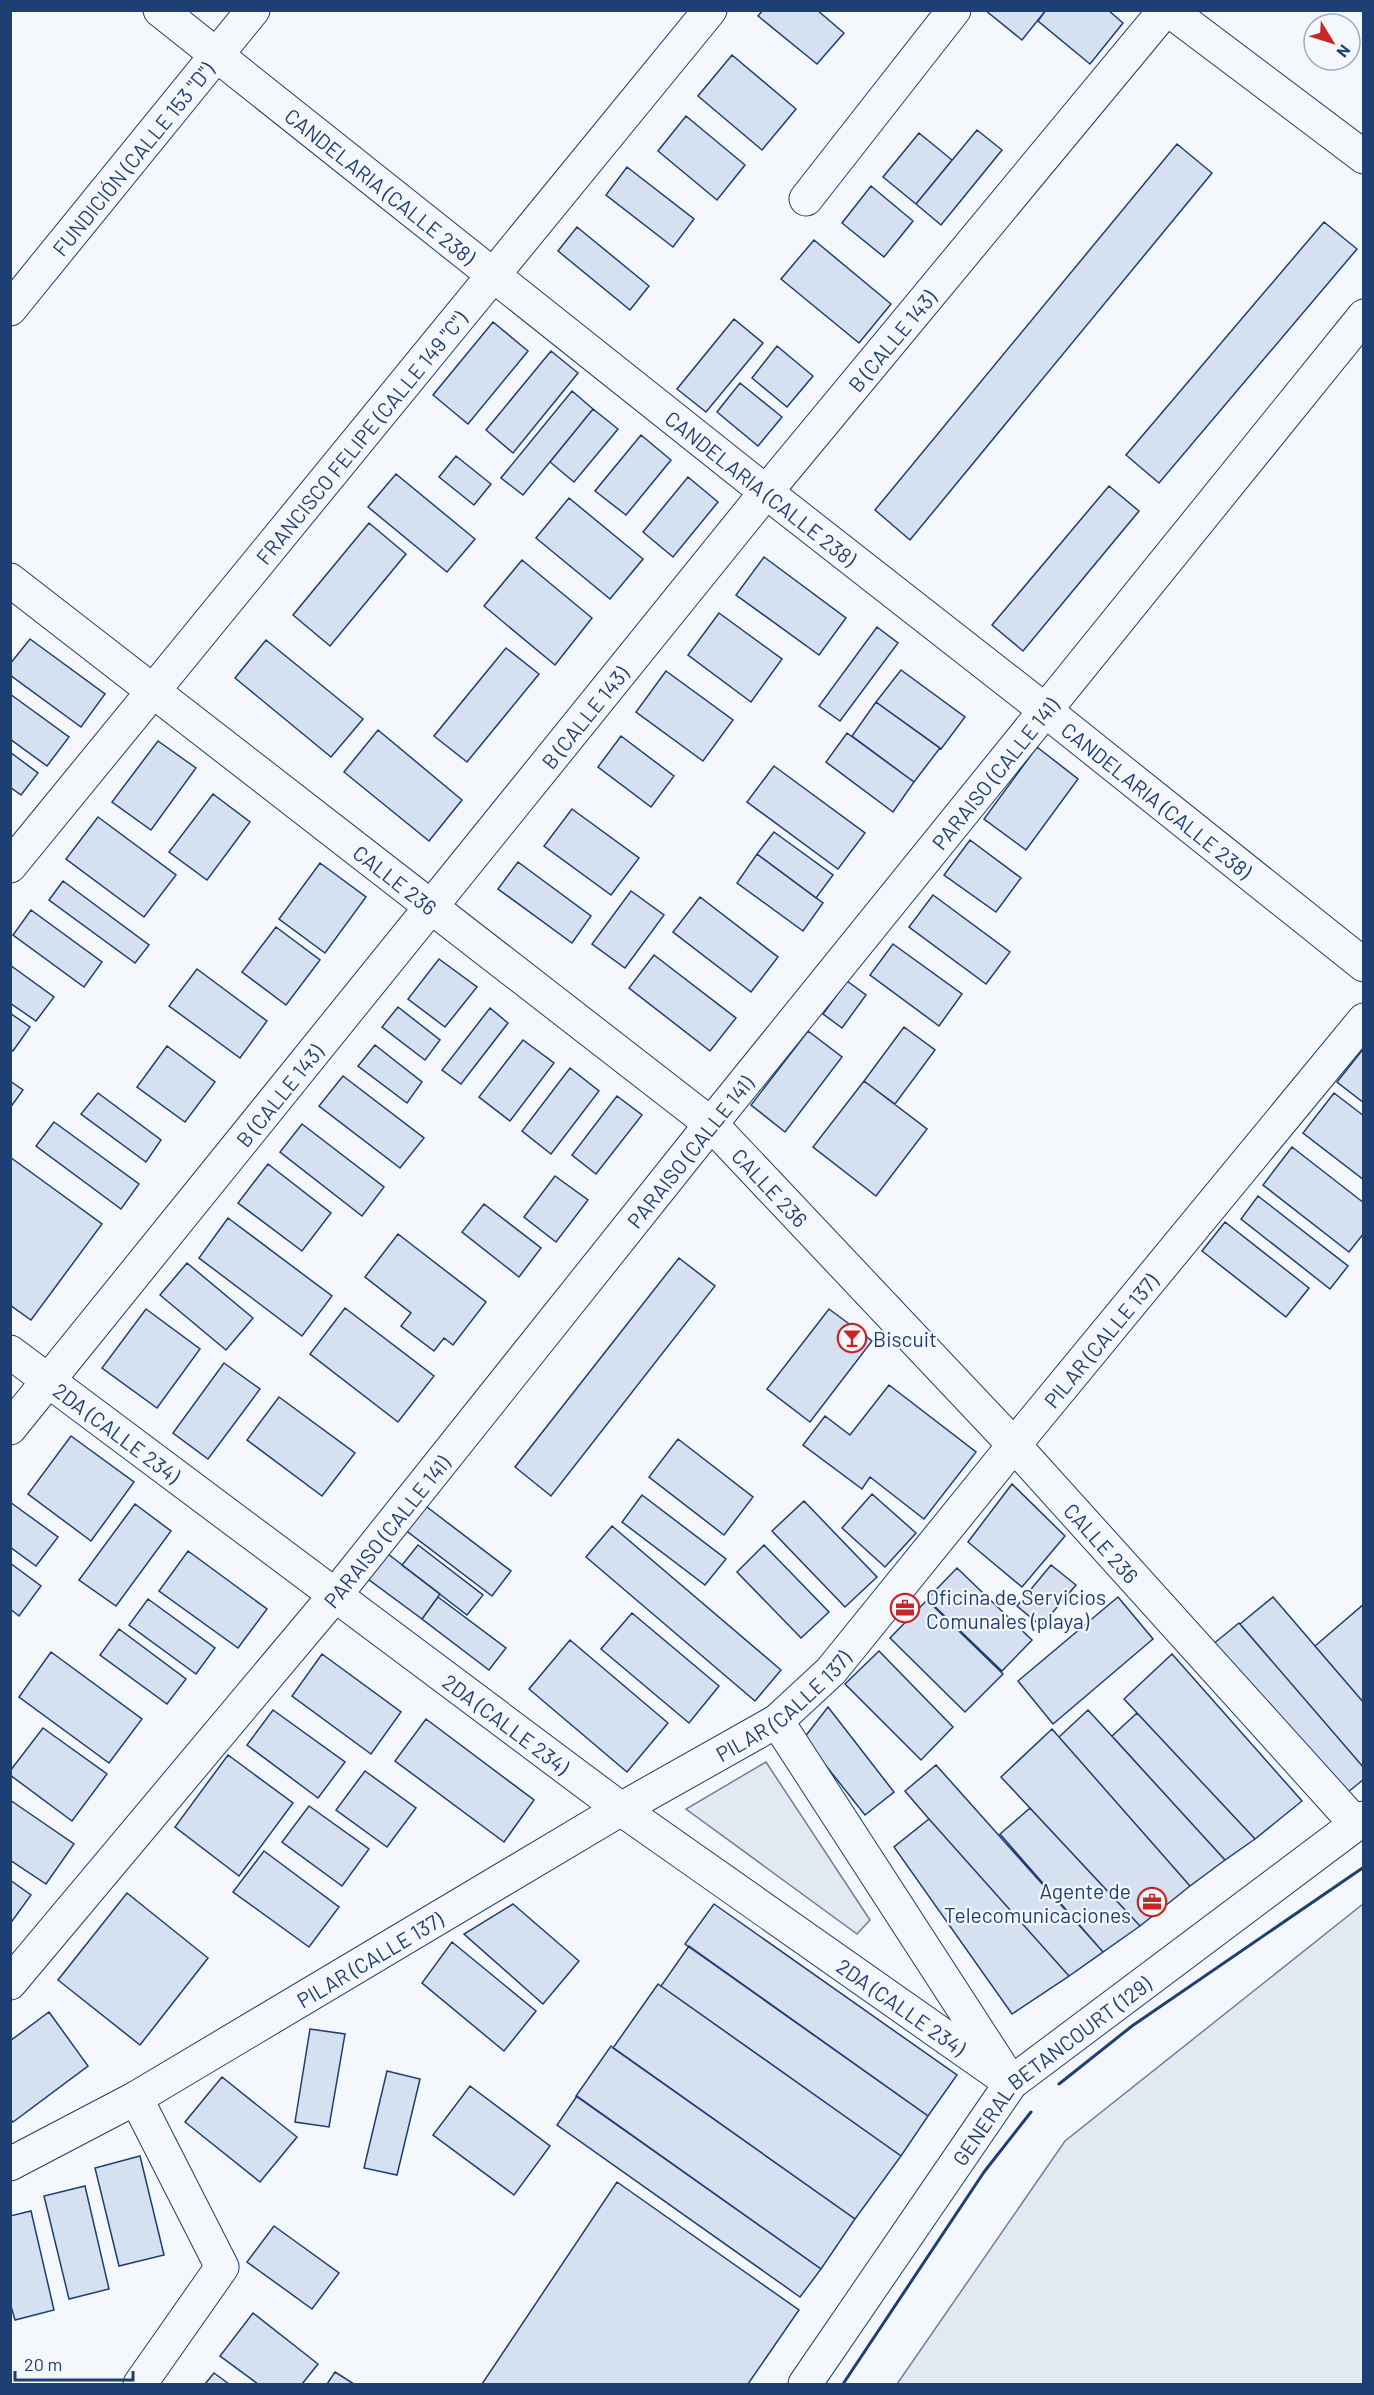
<svg xmlns="http://www.w3.org/2000/svg" width="1374" height="2395" viewBox="0 0 1374 2395" font-family="Barlow,sans-serif">
<style>
.green{fill:#e3e9f0;stroke:#687fa3;stroke-width:1.5}
.building{fill:#d5e0f0;stroke:#1d3f73;stroke-width:1.5}
.lines{fill:none;stroke-linecap:round;stroke-linejoin:round}
.minor-casing{stroke:#1d3f73;stroke-width:35}
.major-casing{stroke:#1d3f73;stroke-width:35}
.minor{stroke:#f4f7fb;stroke-width:33}
.major{stroke:#f4f7fb;stroke-width:33}
.wall{stroke:#1d3f73;stroke-width:3}
.labels{text-anchor:middle;dominant-baseline:central;stroke-width:4.5;stroke-linejoin:round;paint-order:stroke}
.street-label{font-size:21px;fill:#1d3f73;stroke:#f4f7fb}
.poi-label{font-size:21px;fill:#1d3f73;stroke:#f4f7fb;text-anchor:start}
</style>
<rect width="100%" height="100%" fill="#f4f7fb"/>
<path class="green" d="M766 1762 870 1920 857 1934 686 1809Z
M1363 1904V2384H897L1065 2141Z"/>
<path class="building" d="M763 10H817L844 33 817 64 758 16Z
M985 10H1046L1022 40Z
M1046 10H1108L1123 23 1090 64 1038 21Z
M732 55 796 109 762 150 698 96Z
M686 116 745 165 717 200 658 151Z
M977 130 1002 150 941 225 916 204Z
M919 133 952 160 916 204 883 177Z
M1177 144 1212 173 910 540 875 510Z
M627 167 694 219 673 247 606 195Z
M871 186 913 221 884 257 842 223Z
M1324 222 1357 249 1159 483 1126 455Z
M577 227 649 286 630 310 558 251Z
M814 240 891 304 859 343 781 279Z
M734 319 763 343 706 412 677 389Z
M493 322 528 351 468 424 433 395Z
M777 346 813 376 787 407 752 378Z
M551 351 578 373 513 453 486 430Z
M740 383 782 417 758 446 717 412Z
M572 391 593 409 523 495 501 478Z
M593 409 618 429 574 482 550 462Z
M641 435 671 460 626 515 595 491Z
M456 456 491 484 474 505 439 477Z
M396 474 475 539 447 572 368 507Z
M688 477 718 502 673 557 643 532Z
M1109 486 1139 511 1023 651 992 625Z
M569 498 643 559 610 599 536 538Z
M369 523 406 554 330 646 293 615Z
M764 557 846 618 819 655 736 595Z
M522 560 592 618 555 665 484 606Z
M719 613 782 659 751 702 688 655Z
M877 627 898 643 840 721 819 706Z
M30 639 105 694 81 727 10 675V664Z
M266 640 363 719 331 757 235 678Z
M506 648 539 674 467 762 434 736Z
M901 670 965 717 941 749 876 702Z
M666 671 733 720 703 761 636 712Z
M10 694 69 737 47 766 10 739Z
M876 702 940 748 914 782 852 736Z
M378 730 462 800 429 841 344 772Z
M847 733 914 782 893 812 826 762Z
M621 736 674 776 651 807 598 767Z
M158 741 196 768 151 830 112 802Z
M1037 747 1078 779 1026 850 984 819Z
M10 752 38 773 21 795 10 787Z
M774 766 865 833 838 869 747 802Z
M213 794 250 822 207 880 169 852Z
M572 809 639 858 611 895 544 846Z
M98 817 176 875 144 917 66 859Z
M774 832 833 875 816 898 757 854Z
M970 840 1021 878 996 912 944 875Z
M757 854 823 903 803 931 737 883Z
M518 862 591 916 572 943 498 889Z
M320 863 366 897 325 953 279 919Z
M63 881 149 945 135 963 49 900Z
M631 891 664 915 625 968 592 944Z
M933 895 1010 952 986 984 909 927Z
M700 897 778 957 751 992 673 932Z
M31 910 102 962 84 987 13 935Z
M276 927 320 960 286 1005 242 972Z
M893 944 962 994 939 1026 870 975Z
M654 955 736 1018 710 1051 629 988Z
M439 959 477 987 445 1027 408 999Z
M10 965 54 997 36 1021 10 1003Z
M197 969 267 1021 240 1058 169 1006Z
M847 981 866 995 842 1028 823 1014Z
M398 1007 440 1040 425 1060 382 1027Z
M490 1008 508 1023 461 1084 442 1070Z
M10 1013 30 1027 13 1051 10 1049Z
M904 1027 935 1050 895 1104 864 1081Z
M808 1031 842 1057 785 1132 751 1105Z
M523 1040 554 1063 510 1121 479 1097Z
M375 1045 422 1082 407 1103 358 1066Z
M167 1046 215 1082 185 1122 137 1087Z
M1364 1048V1103L1337 1082Z
M570 1068 599 1091 551 1154 522 1131Z
M343 1076 424 1138 400 1168 319 1106Z
M10 1081 23 1090 10 1108Z
M864 1081 927 1129 876 1196 813 1147Z
M98 1093 161 1140 146 1162 81 1114Z
M1334 1093 1364 1116V1180L1303 1133Z
M617 1096 642 1115 596 1174 572 1155Z
M54 1122 139 1184 121 1209 36 1146Z
M302 1124 384 1187 362 1216 280 1152Z
M1292 1147 1364 1203V1233L1349 1252 1263 1185Z
M10 1157 102 1224 31 1320 10 1305Z
M268 1164 331 1213 302 1251 238 1203Z
M555 1176 588 1200 556 1242 524 1217Z
M1258 1196 1348 1266 1330 1289 1241 1219Z
M484 1204 541 1248 519 1277 462 1232Z
M228 1218 332 1296 302 1336 199 1258Z
M1225 1222 1309 1288 1286 1317 1202 1251Z
M398 1234 486 1302 453 1345 444 1338 434 1351 401 1326 411 1313 365 1277Z
M679 1258 715 1286 551 1496 515 1467Z
M187 1263 253 1318 226 1350 160 1295Z
M345 1308 434 1376 398 1422 310 1354Z
M146 1309 200 1349 157 1408 102 1368Z
M829 1309 872 1341 810 1422 767 1389Z
M224 1363 260 1389 208 1459 173 1433Z
M889 1385 976 1452 924 1519 870 1477 862 1489 803 1445 825 1416 850 1435Z
M279 1397 355 1453 322 1496 247 1440Z
M71 1436 134 1482 91 1541 28 1494Z
M678 1439 753 1497 724 1535 649 1477Z
M1012 1484 1065 1536 1022 1587 968 1542Z
M872 1494 916 1533 885 1567 842 1528Z
M642 1495 726 1559 705 1585 622 1522Z
M804 1501 877 1577 845 1607 772 1531Z
M10 1502 58 1537 36 1566 10 1547Z
M135 1504 171 1531 116 1606 79 1580Z
M423 1504 511 1571 492 1596 404 1529Z
M612 1526 781 1670 755 1701 586 1557Z
M418 1545 483 1595 467 1615 402 1565Z
M764 1545 829 1612 801 1638 737 1572Z
M188 1551 267 1609 238 1648 159 1591Z
M388 1554 440 1594 422 1619 368 1579Z
M10 1563 41 1586 19 1616 10 1609Z
M1051 1565 1076 1585 1041 1626 1017 1606Z
M957 1568 1032 1640 1002 1671 927 1599Z
M438 1597 506 1648 489 1670 422 1619Z
M1118 1597 1153 1639 1053 1724 1018 1681Z
M1273 1597 1364 1703V1768L1240 1624Z
M148 1599 215 1648 196 1674 129 1625Z
M927 1600 1003 1674 965 1712 890 1638Z
M1364 1604V1703L1315 1646Z
M632 1613 719 1686 689 1723 601 1649Z
M1239 1623 1364 1768V1779L1342 1797 1212 1645Z
M119 1629 186 1679 167 1704 100 1655Z
M570 1640 668 1723 627 1772 529 1689Z
M879 1651 953 1727 921 1760 845 1684Z
M51 1652 142 1719 109 1763 19 1697Z
M322 1654 401 1712 371 1754 292 1696Z
M1172 1654 1302 1801 1255 1839 1124 1699Z
M828 1707 894 1792 865 1815 804 1738Z
M273 1710 345 1762 318 1798 247 1745Z
M1088 1710 1225 1860 1190 1886 1059 1737Z
M1137 1713 1255 1839 1225 1860 1112 1736Z
M426 1719 534 1800 504 1842 395 1761Z
M43 1728 107 1774 72 1821 10 1775V1771Z
M1052 1729 1190 1886 1140 1926 1001 1777Z
M228 1755 293 1803 239 1876 175 1827Z
M936 1765 1103 1952 1069 1976 929 1819 905 1791Z
M365 1771 416 1808 387 1847 336 1810Z
M10 1800 74 1844 46 1884 10 1860Z
M309 1806 369 1849 342 1886 282 1842Z
M1030 1808 1140 1926 1103 1952 1000 1834Z
M929 1819 1069 1976 1012 2014 894 1847Z
M264 1851 339 1907 309 1947 233 1892Z
M10 1880 31 1895 10 1924Z
M127 1893 208 1958 140 2045 58 1980Z
M513 1904 579 1961 543 2004 464 1934Z
M714 1904 957 2075 928 2116 685 1944Z
M452 1942 536 2011 504 2051 422 1983Z
M689 1946 928 2116 901 2156 661 1986Z
M658 1984 901 2156 855 2219 613 2048Z
M49 2012 88 2066 13 2122 10 2119V2041Z
M310 2029 345 2034 329 2127 295 2122Z
M611 2046 855 2219 821 2269 576 2096Z
M387 2071 420 2079 397 2175 364 2168Z
M222 2077 297 2137 260 2182 185 2122Z
M470 2086 550 2146 514 2195 433 2135Z
M577 2096 821 2269 800 2297 557 2125Z
M140 2156 164 2255 119 2266 95 2168Z
M617 2182 799 2310 748 2384H482Z
M85 2186 109 2289 69 2299 44 2196Z
M31 2211 54 2310 15 2320 10 2303V2216Z
M274 2226 339 2273 312 2309 247 2262Z
M253 2313 318 2364 302 2384H258L220 2356Z
M335 2372 354 2384H327Z
M214 2373 229 2384H205Z"/>
<g class="lines">
<g class="minor-casing">
<g id="minor">
<path id="s1" d="M160 10 766 492 1046 711 1364 965"/>
<path d="M1169 10 1364 157"/>
<path d="M806 199 954 10"/>
<path id="s2" d="M10 309 253 10"/>
<path id="s3" d="M10 580 711 1124 1014 1445 1356 1824"/>
<path id="s4" d="M10 866 710 10"/>
<path id="s5" d="M10 1352 621 1809 1011 2083"/>
<path id="s6" d="M10 1428 766 492 1165 10"/>
<path d="M777 1721 1003 2070"/>
<path id="s7" d="M10 1983 336 1594 711 1124 1364 316"/>
<path d="M136 2098 222 2267 140 2384"/>
<path id="s8" d="M10 2164 136 2098 621 1809 777 1721 831 1671 1014 1445 1364 1020"/>
</g>
</g>
<g class="major-casing">
<g id="major">
<path id="s9" d="M805 2384 1011 2083 1364 1818"/>
</g>
</g>
<use href="#minor" class="minor"/>
<use href="#major" class="major"/>
<path class="wall" d="M1059 2084 1132 2026 1364 1867
M843 2384 984 2172 1031 2112"/>
</g>
<defs>
<g id="bar-ring" transform="scale(1.5)"><circle r="9.5" fill="#f4f7fb" stroke="#c62828" stroke-width="1.5"/><path d="M-6-5H6L.8 .8V4.5H3.5V6h-7V4.5H-.8V.8Z" fill="#c62828"/></g>
<g id="office-ring" transform="scale(1.5)"><circle r="9.5" fill="#f4f7fb" stroke="#c62828" stroke-width="1.5"/><path d="M-6-3h4V-5.5h4V-3h4V5H-6ZM-1-4.5V-3h2v-1.5ZM-6 0V1H6V0Z" fill="#c62828"/></g>
</defs>
<g fill-rule="evenodd">
<use href="#bar-ring" x="852" y="1338"/>
<use href="#office-ring" x="905" y="1608"/>
<use href="#office-ring" x="1152" y="1902"/>
</g>
<g class="labels">
<g class="street-label">
<text stroke="none"><textPath href="#s2" startOffset="194">FUNDICIÓN (CALLE 153 "D")</textPath></text>
<text stroke="none"><textPath href="#s1" startOffset="282">CANDELARIA (CALLE 238)</textPath></text>
<text stroke="none"><textPath href="#s6" startOffset="1400">B (CALLE 143)</textPath></text>
<text stroke="none"><textPath href="#s4" startOffset="554">FRANCISCO FELIPE (CALLE 149 "C")</textPath></text>
<text stroke="none"><textPath href="#s1" startOffset="768">CANDELARIA (CALLE 238)</textPath></text>
<text stroke="none"><textPath href="#s6" startOffset="914">B (CALLE 143)</textPath></text>
<text stroke="none"><textPath href="#s7" startOffset="1560">PARAISO (CALLE 141)</textPath></text>
<text stroke="none"><textPath href="#s1" startOffset="1272">CANDELARIA (CALLE 238)</textPath></text>
<text stroke="none"><textPath href="#s3" startOffset="488">CALLE 236</textPath></text>
<text stroke="none"><textPath href="#s6" startOffset="428">B (CALLE 143)</textPath></text>
<text stroke="none"><textPath href="#s7" startOffset="1074">PARAISO (CALLE 141)</textPath></text>
<text stroke="none"><textPath href="#s3" startOffset="974">CALLE 236</textPath></text>
<text stroke="none"><textPath href="#s8" startOffset="1386">PILAR (CALLE 137)</textPath></text>
<text stroke="none"><textPath href="#s5" startOffset="134">2DA (CALLE 234)</textPath></text>
<text stroke="none"><textPath href="#s7" startOffset="588">PARAISO (CALLE 141)</textPath></text>
<text stroke="none"><textPath href="#s3" startOffset="1460">CALLE 236</textPath></text>
<text stroke="none"><textPath href="#s8" startOffset="900">PILAR (CALLE 137)</textPath></text>
<text stroke="none"><textPath href="#s5" startOffset="620">2DA (CALLE 234)</textPath></text>
<text stroke="none"><textPath href="#s8" startOffset="414">PILAR (CALLE 137)</textPath></text>
<text stroke="none"><textPath href="#s5" startOffset="1106">2DA (CALLE 234)</textPath></text>
<text stroke="none"><textPath href="#s9" startOffset="402">GENERAL BETANCOURT (129)</textPath></text>
</g>
<g class="poi-label">
<text x="873" y="1338">Biscuit</text>
<text x="926" y="1596">Oficina de Servicios<tspan x="926" dy="24">Comunales (playa)</tspan></text>
<text x="1131" y="1890" text-anchor="end">Agente de<tspan x="1131" dy="24">Telecomunicaciones</tspan></text>
</g>
</g>
<rect width="1374" height="2395" fill="none" stroke="#1d3f73" stroke-width="24"/>
<g transform="translate(1332 42) rotate(128)"><circle r="28" fill="#f4f7fb" stroke="#9eadc5" stroke-width="1.5"/>
<path d="M0-4.5L10 22L0 15L-10 22Z" fill="#c62828"/>
<text y="-9" font-size="16" font-weight="bold" text-anchor="middle" fill="#1d3f73">N</text>
</g>
<path d="M15 2371v9h118v-9" fill="none" stroke="#1d3f73" stroke-width="3"/>
<text x="24" y="2371" font-size="18" fill="#1d3f73" stroke="#f4f7fb" stroke-width="4.5" paint-order="stroke">20 m</text>
</svg>
